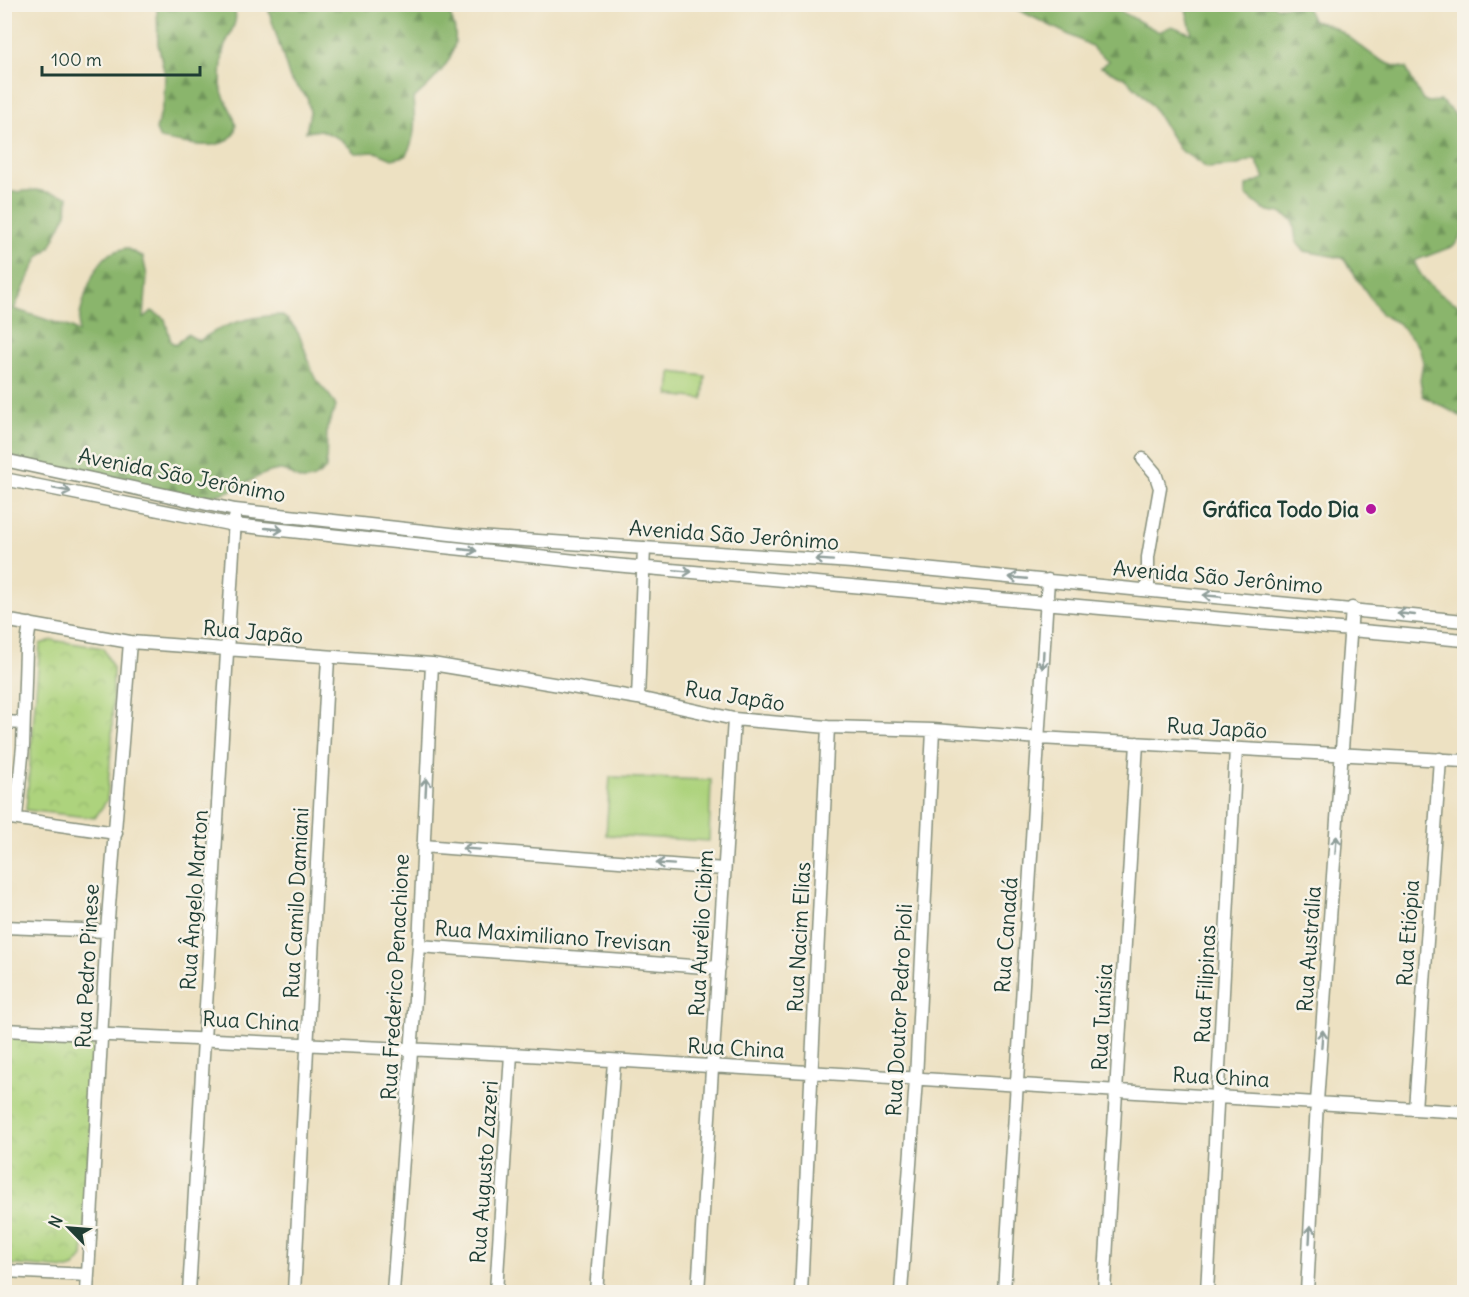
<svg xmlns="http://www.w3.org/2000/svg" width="1469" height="1297" viewBox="0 0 1469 1297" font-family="Delius,sans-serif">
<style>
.green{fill:#add37d;stroke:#668858;stroke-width:1.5}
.forest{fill:url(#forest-firs);stroke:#547950;stroke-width:1.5}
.park{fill:url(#park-crowns);stroke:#668858;stroke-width:1.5}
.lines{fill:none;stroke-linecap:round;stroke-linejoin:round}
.minor-casing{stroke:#868f7b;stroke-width:15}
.minor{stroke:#fff;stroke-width:12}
.oneway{stroke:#8f9e9a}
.poi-dot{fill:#b5179e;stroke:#f7f3e8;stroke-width:2}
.labels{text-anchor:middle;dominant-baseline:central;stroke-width:5;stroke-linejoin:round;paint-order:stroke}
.street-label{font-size:21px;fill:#1f3d34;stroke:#f7f3e8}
.poi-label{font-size:21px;font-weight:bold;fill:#1f3d34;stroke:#f7f3e8;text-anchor:end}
</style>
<defs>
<pattern id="forest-firs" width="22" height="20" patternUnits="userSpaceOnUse" patternTransform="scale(1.5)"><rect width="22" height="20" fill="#8ab56c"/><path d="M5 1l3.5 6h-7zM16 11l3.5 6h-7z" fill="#70945a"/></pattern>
<pattern id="park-crowns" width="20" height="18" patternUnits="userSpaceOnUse" patternTransform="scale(1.5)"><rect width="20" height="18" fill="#add37d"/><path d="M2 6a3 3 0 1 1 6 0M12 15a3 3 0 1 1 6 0" fill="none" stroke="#94b66d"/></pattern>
</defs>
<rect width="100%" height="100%" fill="#f7f3e8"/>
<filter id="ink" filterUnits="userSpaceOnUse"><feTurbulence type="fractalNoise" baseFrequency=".0167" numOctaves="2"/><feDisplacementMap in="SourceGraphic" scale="12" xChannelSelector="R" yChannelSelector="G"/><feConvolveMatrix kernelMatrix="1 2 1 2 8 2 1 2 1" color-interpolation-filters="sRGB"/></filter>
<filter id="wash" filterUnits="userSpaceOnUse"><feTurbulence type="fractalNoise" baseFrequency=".008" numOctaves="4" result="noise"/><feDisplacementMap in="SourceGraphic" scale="24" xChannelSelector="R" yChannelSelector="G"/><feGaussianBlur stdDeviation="1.35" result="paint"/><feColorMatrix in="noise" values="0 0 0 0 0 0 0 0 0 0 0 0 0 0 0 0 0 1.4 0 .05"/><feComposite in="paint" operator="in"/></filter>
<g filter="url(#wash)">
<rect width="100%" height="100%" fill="#ede1c2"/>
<path class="green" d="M671 372 705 376 703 399 669 395Z
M610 777 711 780 709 841 606 835Z"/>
<path class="forest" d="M157 5H232C243 21 226 36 223 52 222 60 221 77 221 85 220 102 249 124 228 140 213 151 177 142 160 139L156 130 164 101 165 75 158 44Z
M267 5H444C473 45 441 74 413 99 415 118 417 139 405 156L392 159 376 152 355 153 342 140 321 130 306 132 310 112 307 97 290 79Z
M1273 5 1276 7 1305 5 1313 21C1350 25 1368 65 1406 68L1422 99 1428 102 1440 101 1447 106 1464 127V232L1454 246 1414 261C1422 284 1443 297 1464 308V418L1423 396 1420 380 1423 362 1419 347 1398 323 1382 315 1343 258 1304 251 1296 241 1293 220 1280 213 1264 210 1246 195V186L1265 178 1255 159 1235 166 1207 168 1179 149 1153 107 1141 93 1125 78 1101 67 1109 61 1095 51 1092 46 1008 5H1109L1159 32 1172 26 1192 34 1185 5Z
M36 190 68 196 67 213 50 247 38 258 14 309 72 328 78 333C79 310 90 270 108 255 112 252 120 250 126 248L143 257 147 276 144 318 152 311 165 319 171 342 176 345 187 334 199 341C222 324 252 316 281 315 304 329 304 354 314 376 320 388 332 394 336 407L327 428 326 469C298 495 294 468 279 470 257 473 241 489 220 494 198 501 143 492 121 483 116 481 111 476 105 475 96 474 86 478 77 476 59 474 19 462 5 451L4 193Z"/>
<path class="park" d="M52 640 103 648 113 668 112 737 107 800 95 818 26 810 40 644Z
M5 1036 84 1040 91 1044 96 1052 83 1257 74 1267 68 1269 5 1264Z"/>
</g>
<g filter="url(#ink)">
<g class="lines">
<g class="minor-casing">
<path id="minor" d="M1143 459 1155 473 1160 488 1148 557V590
M4 460 235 510 477 537 852 562 1464 621
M4 479 234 525 614 565 1464 640
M4 620 130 642 432 664 638 698 734 719 828 727 933 730 1039 738 1464 761
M638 698 644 548
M4 722 23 723
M4 817 116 833
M16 817 23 746 26 650 30 624
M423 846 724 869
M4 927 107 931
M419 946 719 968
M4 1030 511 1054 1464 1112
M1415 1109 1440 759
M4 1271 88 1275
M87 1292 107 931 130 642
M189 1292 235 518
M294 1292 328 658
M393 1292 419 946 432 664
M496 1292 511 1054
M596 1292 614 1062
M698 1292 734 719
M801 1292 828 727
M901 1292 916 1079 933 730
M1004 1292 1048 580
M1104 1292 1137 743
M1207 1292 1236 749
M1307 1292 1317 1102 1352 608"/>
</g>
<use href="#minor" class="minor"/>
</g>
<defs><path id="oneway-shaft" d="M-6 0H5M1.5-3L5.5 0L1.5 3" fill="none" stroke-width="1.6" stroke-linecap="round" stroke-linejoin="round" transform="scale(1.5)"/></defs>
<g class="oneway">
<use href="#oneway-shaft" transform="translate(62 490) rotate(11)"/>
<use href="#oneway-shaft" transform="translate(274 529) rotate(6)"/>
<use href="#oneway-shaft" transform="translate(468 550) rotate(6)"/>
<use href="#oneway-shaft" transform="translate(824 560) rotate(-176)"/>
<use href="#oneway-shaft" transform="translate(683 571) rotate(5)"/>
<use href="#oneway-shaft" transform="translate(1018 578) rotate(-175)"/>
<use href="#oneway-shaft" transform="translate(1212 596) rotate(-175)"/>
<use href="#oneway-shaft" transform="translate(1406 614) rotate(-174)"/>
<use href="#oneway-shaft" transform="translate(1043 660) rotate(93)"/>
<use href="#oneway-shaft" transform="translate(426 787) rotate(-87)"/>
<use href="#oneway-shaft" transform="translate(1336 845) rotate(-86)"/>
<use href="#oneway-shaft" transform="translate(471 849) rotate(-176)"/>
<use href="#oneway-shaft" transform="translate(665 864) rotate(-176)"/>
<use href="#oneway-shaft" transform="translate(1322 1039) rotate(-86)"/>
<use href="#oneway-shaft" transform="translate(1310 1234) rotate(-87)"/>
</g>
</g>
<circle class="poi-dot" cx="1371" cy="509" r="6"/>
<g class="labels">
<g class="street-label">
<text transform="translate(182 475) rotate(11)">Avenida São Jerônimo</text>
<text transform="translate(734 535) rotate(4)">Avenida São Jerônimo</text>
<text transform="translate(1218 577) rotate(5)">Avenida São Jerônimo</text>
<text transform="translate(253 632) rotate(5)">Rua Japão</text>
<text transform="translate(735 696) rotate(9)">Rua Japão</text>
<text transform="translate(1217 728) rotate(3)">Rua Japão</text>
<text transform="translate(194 900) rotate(-86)">Rua Ângelo Marton</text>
<text transform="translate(296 903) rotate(-87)">Rua Camilo Damiani</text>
<text transform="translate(701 933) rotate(-87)">Rua Aurélio Cibim</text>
<text transform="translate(1408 933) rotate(-86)">Rua Etiópia</text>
<text transform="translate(1006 935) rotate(-86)">Rua Canadá</text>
<text transform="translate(553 936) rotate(4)">Rua Maximiliano Trevisan</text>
<text transform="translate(799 937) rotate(-87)">Rua Nacim Elias</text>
<text transform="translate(1309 949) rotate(-86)">Rua Austrália</text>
<text transform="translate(87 966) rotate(-87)">Rua Pedro Pinese</text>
<text transform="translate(395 977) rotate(-87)">Rua Frederico Penachione</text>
<text transform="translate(1205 984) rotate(-87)">Rua Filipinas</text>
<text transform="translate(899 1010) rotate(-87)">Rua Doutor Pedro Pioli</text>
<text transform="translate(1102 1017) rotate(-87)">Rua Tunísia</text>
<text transform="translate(251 1021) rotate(3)">Rua China</text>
<text transform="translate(736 1048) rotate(3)">Rua China</text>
<text transform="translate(1221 1077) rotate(3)">Rua China</text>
<text transform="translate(484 1172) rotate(-86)">Rua Augusto Zazeri</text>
</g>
<g class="poi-label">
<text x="1359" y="509">Gráfica Todo Dia</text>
</g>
</g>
<rect width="1469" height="1297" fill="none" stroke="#f7f3e8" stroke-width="24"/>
<g transform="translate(69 1228) rotate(295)" stroke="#f7f3e8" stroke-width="4.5" paint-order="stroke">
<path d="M0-4.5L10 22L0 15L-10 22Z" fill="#1f3d34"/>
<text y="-9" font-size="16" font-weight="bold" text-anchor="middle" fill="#1f3d34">N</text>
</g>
<path d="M42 66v9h158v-9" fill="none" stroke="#1f3d34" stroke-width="3"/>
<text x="51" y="66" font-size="18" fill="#1f3d34" stroke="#f7f3e8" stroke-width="4.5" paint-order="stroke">100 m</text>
</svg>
